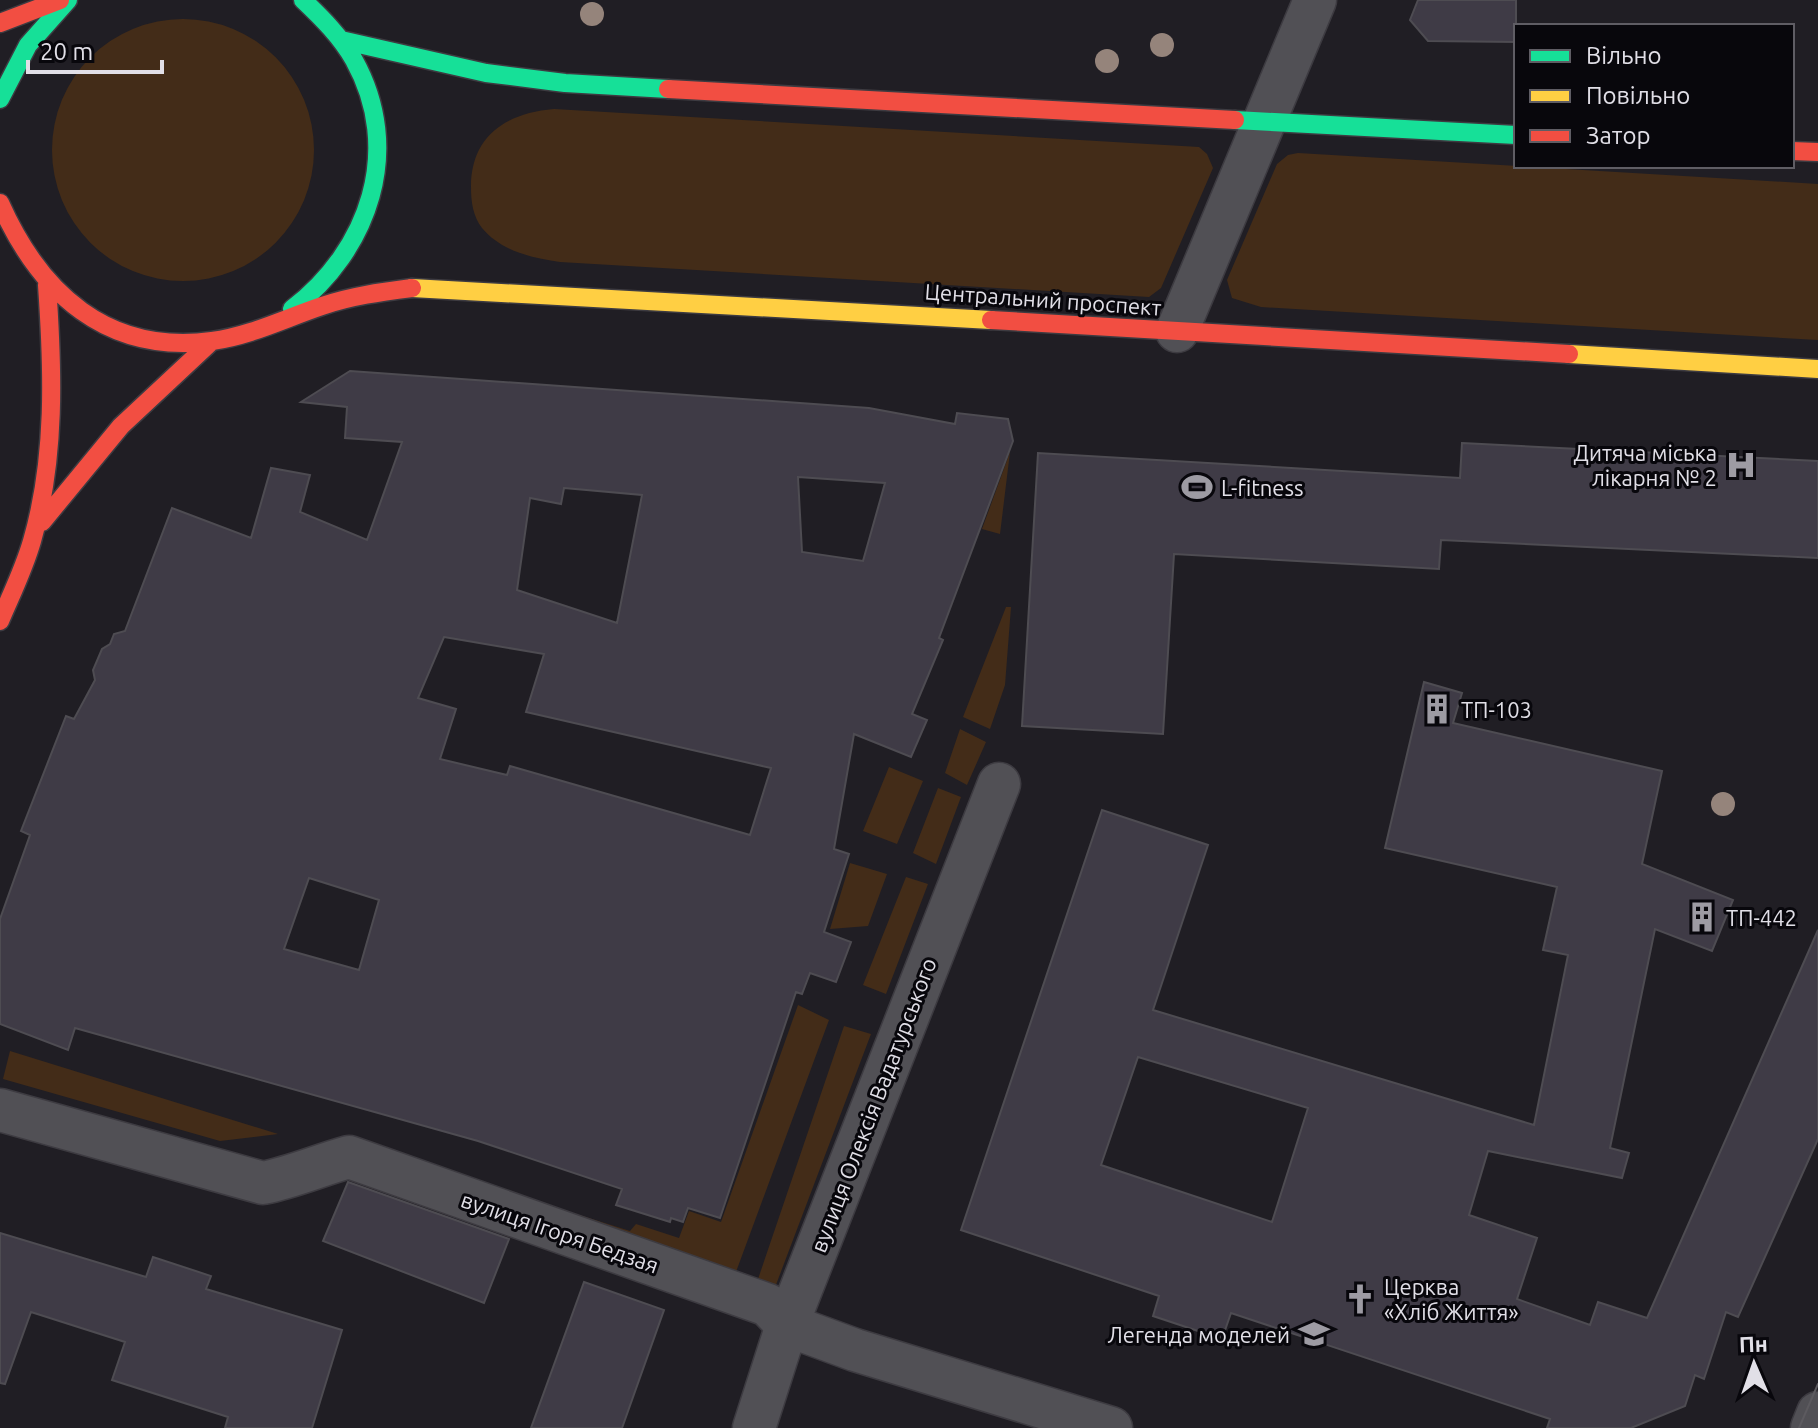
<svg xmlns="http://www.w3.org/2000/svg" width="1818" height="1428" viewBox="0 0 1818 1428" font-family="Ubuntu,sans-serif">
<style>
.green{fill:#432c18}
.building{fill:#3f3b46;stroke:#4e4c52;stroke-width:2;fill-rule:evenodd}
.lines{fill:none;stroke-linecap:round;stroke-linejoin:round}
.street-casing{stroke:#3d3b41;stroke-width:45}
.fast-casing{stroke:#3d3b41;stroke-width:21}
.slow-casing{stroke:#3d3b41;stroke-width:21}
.jam-casing{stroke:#3d3b41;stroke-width:21}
.street{stroke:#515055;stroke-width:42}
.fast{stroke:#16e098;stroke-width:18}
.slow{stroke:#ffcf43;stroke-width:18}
.jam{stroke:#f24e42;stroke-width:18}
.tram{stroke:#5c5a5f;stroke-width:2}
.tree{fill:#95847b}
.labels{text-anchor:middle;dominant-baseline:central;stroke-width:6;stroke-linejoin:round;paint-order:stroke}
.street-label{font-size:22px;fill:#e1dfe7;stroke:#08070c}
.poi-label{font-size:22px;fill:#e1dfe7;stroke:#08070c;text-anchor:start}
</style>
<rect width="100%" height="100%" fill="#201e24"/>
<path class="green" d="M52 150a131 131 0 1 1 262 0a131 131 0 1 1-262 0Z
M554 109 1199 147 1207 154 1213 168 1161 288 1149 297 560 262C532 258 501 251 482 228 473 216 471 202 471 187 471 136 506 113 554 109Z
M1298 153 1818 184V340L1261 307 1232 298 1227 280 1277 164 1288 155Z
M1010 452 1000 534 982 529Z
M1006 607H1011L1005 685 990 729 963 717Z
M960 729 986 742 967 785 945 773Z
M889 767 923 781 897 844 863 831Z
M938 788 961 797 936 864 913 853Z
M850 863 887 874 868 926 830 929Z
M906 877 928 884 886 994 863 985Z
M798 1005 829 1020 733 1280 560 1226 567 1211 630 1231 636 1224 679 1238 689 1211 721 1222Z
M844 1026 871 1034 774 1290 756 1285Z
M10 1051 278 1134 220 1141 3 1079Z"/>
<path class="building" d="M1418 0H1516V42L1428 41 1410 20Z
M350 371 869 408 955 424 957 413 1008 419 1013 441 939 638 943 640 912 714 927 720 911 757 854 734 834 849 849 854 824 932 851 942 836 982 810 973 802 994 796 992 720 1218 688 1208 683 1222 671 1218 670 1222 616 1205 622 1189 478 1141 75 1028 68 1050 0 1024V919L30 835 21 831 66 716 74 719 95 680 93 670 102 649 110 644 114 634 125 631 172 508 251 538 271 468 310 475 300 512 367 540 402 442 345 438 347 407 301 402ZM798 477 885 483 863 561 802 552ZM564 488 642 495 617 623 517 590 530 498 561 504ZM444 637 544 654 526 712 771 768 750 835 510 766 507 775 440 759 456 709 418 698ZM309 878 379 900 359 970 284 949Z
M1462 443 1818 461V558L1441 540 1439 569 1174 554 1163 734 1022 726 1038 453 1460 478Z
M1424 682 1462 693 1453 723 1662 771 1642 864 1733 900 1712 951 1655 929 1610 1148 1629 1153 1622 1178 1488 1151 1469 1215 1537 1238 1517 1299 1590 1325 1598 1302 1647 1318 1818 930V1139L1738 1317 1726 1312 1704 1379 1695 1375 1685 1406 1631 1428H1547L1550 1419 1231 1313 1222 1339 1153 1316 1159 1296 961 1230 1102 810 1208 845 1153 1010 1534 1125 1568 955 1543 950 1557 887 1385 848ZM1138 1057 1308 1108 1272 1222 1101 1165Z
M348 1182 509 1239 484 1303 323 1241Z
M0 1233 146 1277 153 1257 211 1276 206 1289 342 1330 312 1428H225L228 1417 112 1380 125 1342 31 1312 5 1384 0 1383Z
M584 1282 664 1310 622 1428H531Z"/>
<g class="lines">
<g class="street-casing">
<path id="street" d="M1177 331 1315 0
M0 1110 263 1183C293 1177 320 1165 349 1157L768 1305 787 1325 855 1350 1111 1428
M754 1428 787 1325 999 784
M1812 1428 1818 1413"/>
</g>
<g class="fast-casing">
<path id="fast" d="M341 40 486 73 565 83 668 89
M0 99 28 45 68 0
M1235 120 1516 135
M292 309C369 250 404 150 354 60 341 37 322 18 303 0"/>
</g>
<g class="slow-casing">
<path id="slow" d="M412 288 991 320
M1569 354 1818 369"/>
</g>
<g class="jam-casing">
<path id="jam" d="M0 23 60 0
M668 89 1235 120
M1792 151 1818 152
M0 203C40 293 107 355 212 341 250 336 286 318 322 306 351 296 381 292 412 288
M991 320 1569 354
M42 522 121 426 212 341
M0 621C11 595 24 569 32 541 56 458 53 370 47 285"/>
</g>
<use href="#street" class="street"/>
<use href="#fast" class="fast"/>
<use href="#slow" class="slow"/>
<use href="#jam" class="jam"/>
<path class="tram" d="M1799 1428 1818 1384"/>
</g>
<g class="tree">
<circle cx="592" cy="14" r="12"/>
<circle cx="1162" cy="45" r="12"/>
<circle cx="1107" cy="61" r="12"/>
<circle cx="1723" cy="804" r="12"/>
</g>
<defs>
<g id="hospital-bare" transform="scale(2.4)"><path d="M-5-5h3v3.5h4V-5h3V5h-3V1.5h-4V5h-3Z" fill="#9d9ba3" stroke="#08070c" stroke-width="2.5" paint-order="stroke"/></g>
<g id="stadium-bare" transform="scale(2.4)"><path d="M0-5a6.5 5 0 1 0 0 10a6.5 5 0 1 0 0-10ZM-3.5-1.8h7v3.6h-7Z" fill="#9d9ba3" stroke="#08070c" stroke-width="2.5" paint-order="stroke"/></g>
<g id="building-bare" transform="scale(2.4)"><path d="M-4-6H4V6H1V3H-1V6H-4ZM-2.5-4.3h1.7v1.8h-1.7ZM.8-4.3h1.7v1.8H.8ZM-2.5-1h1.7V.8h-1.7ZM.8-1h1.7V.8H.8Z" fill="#9d9ba3" stroke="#08070c" stroke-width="2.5" paint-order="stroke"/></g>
<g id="church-bare" transform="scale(2.4)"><path d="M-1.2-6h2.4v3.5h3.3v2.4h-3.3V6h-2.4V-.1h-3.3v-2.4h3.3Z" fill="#9d9ba3" stroke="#08070c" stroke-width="2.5" paint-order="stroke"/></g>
<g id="school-bare" transform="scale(2.4)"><path d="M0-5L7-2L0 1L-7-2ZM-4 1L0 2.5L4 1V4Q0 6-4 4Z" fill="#9d9ba3" stroke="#08070c" stroke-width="2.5" paint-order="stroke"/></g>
</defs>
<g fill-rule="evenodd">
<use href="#hospital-bare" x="1741" y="465"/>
<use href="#stadium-bare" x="1197" y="487"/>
<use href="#building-bare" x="1437" y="709"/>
<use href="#building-bare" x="1702" y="917"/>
<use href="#church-bare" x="1360" y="1299"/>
<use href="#school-bare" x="1314" y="1334"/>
</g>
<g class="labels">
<g class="street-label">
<text transform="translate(1043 299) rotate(4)">Центральний проспект</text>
<text transform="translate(873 1105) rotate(-69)">вулиця Олексія Вадатурського</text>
<text transform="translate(560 1232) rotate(19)">вулиця Ігоря Бедзая</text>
</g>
<g class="poi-label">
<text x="1717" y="452" text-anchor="end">Дитяча міська<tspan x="1717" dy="25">лікарня № 2</tspan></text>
<text x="1221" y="487">L-fitness</text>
<text x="1461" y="709">ТП-103</text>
<text x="1726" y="917">ТП-442</text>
<text x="1384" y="1286">Церква<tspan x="1384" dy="25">«Хліб Життя»</tspan></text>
<text x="1290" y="1334" text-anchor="end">Легенда моделей</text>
</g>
</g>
<rect x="1514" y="24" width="280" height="144" fill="#08070c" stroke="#5f5d64" stroke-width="2"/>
<rect x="1530" y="50" width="40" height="12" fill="#16e098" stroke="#5f5d64" stroke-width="2"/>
<text x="1586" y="64" font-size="24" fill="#e1dfe7">Вільно</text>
<rect x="1530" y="90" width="40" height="12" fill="#ffcf43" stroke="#5f5d64" stroke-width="2"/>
<text x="1586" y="104" font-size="24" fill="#e1dfe7">Повільно</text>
<rect x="1530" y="130" width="40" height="12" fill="#f24e42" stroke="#5f5d64" stroke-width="2"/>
<text x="1586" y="144" font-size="24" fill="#e1dfe7">Затор</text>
<g transform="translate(1754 1364) rotate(358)" stroke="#08070c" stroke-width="6" paint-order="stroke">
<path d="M0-6L14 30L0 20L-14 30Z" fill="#e1dfe7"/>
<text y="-12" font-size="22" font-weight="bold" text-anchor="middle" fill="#e1dfe7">Пн</text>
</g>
<path d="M28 60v12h134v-12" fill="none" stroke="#e1dfe7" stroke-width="4"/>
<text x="40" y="60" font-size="24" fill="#e1dfe7" stroke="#08070c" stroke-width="6" paint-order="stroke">20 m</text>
</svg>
